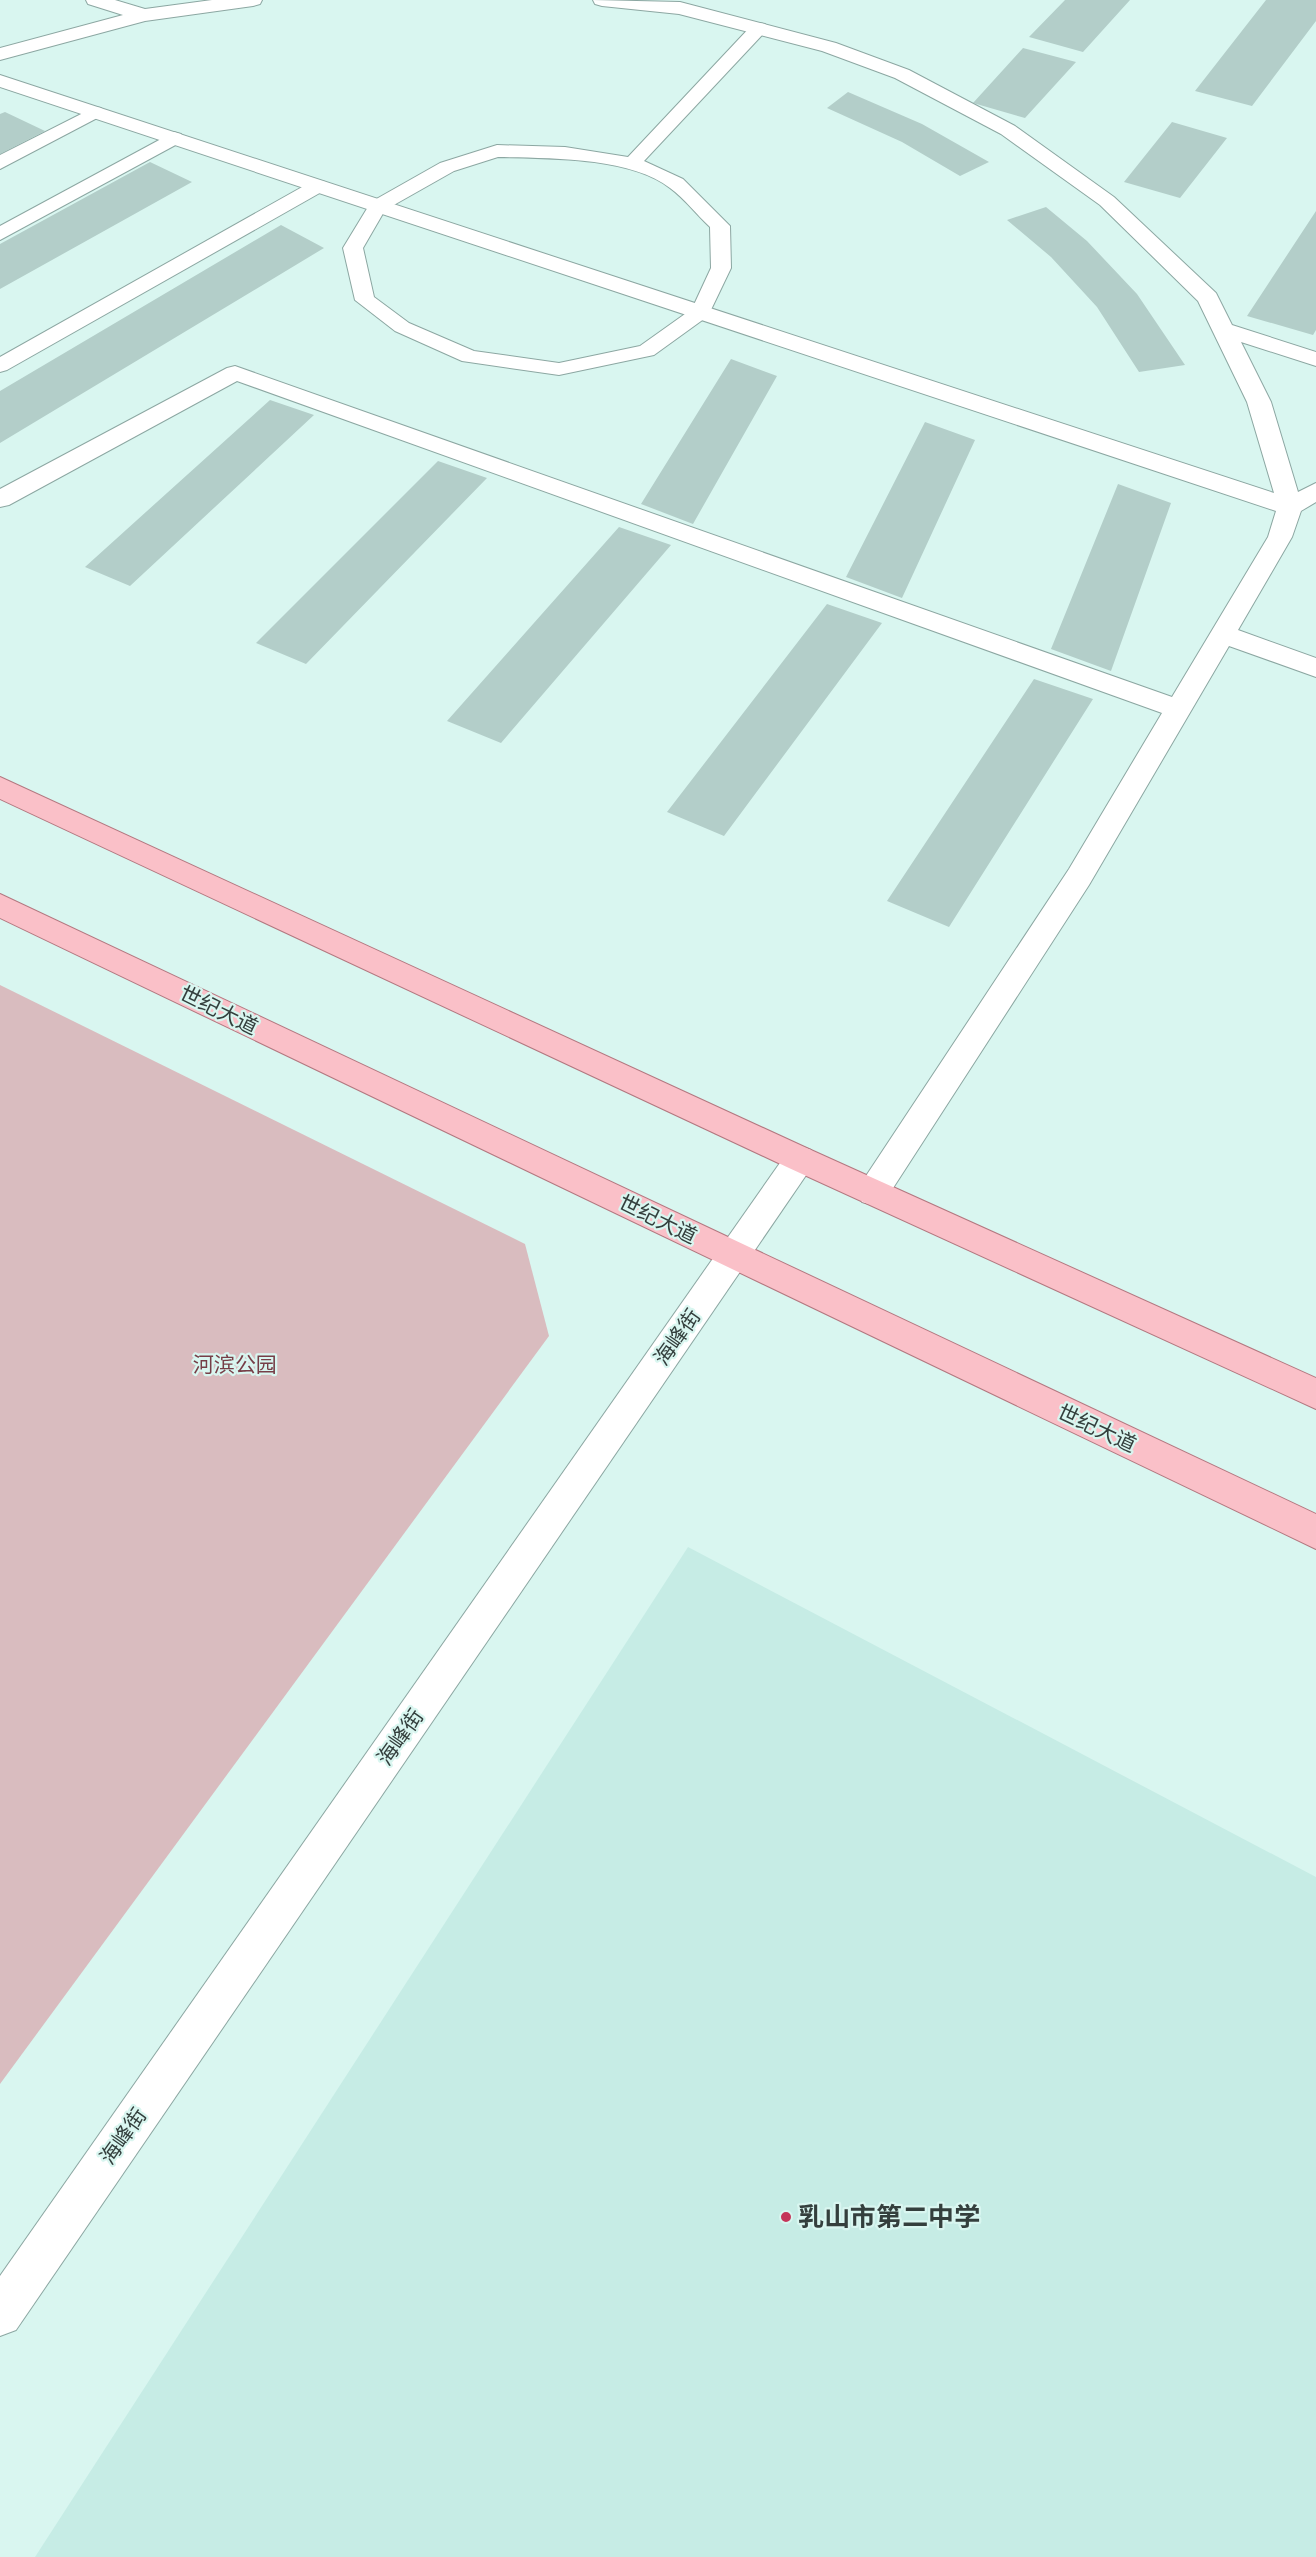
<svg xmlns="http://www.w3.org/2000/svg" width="1316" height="2557" viewBox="0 0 1316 2557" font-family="Poppins,'Noto Sans SC',sans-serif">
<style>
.built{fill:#c6ece5}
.green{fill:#d9bcbf}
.building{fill:#b3cec9}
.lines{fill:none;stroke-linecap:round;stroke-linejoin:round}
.lane-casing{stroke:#8ca7a2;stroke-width:2}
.street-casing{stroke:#8ca7a2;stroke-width:2}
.secondary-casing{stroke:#8ca7a2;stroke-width:2}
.primary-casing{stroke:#b37880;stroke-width:2}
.lane{fill:#fff;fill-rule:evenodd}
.street{fill:#fff;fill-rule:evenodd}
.secondary{fill:#fff;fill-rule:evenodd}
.primary{fill:#fac0c8;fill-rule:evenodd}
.poi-dot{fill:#c53559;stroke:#d9f6f0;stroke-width:2}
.labels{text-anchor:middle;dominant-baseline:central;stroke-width:4.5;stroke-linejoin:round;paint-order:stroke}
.street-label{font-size:21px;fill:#343f3d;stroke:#d9f6f0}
.park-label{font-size:21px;fill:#763e47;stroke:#d9f6f0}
.near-poi-label{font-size:26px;font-weight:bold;fill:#343f3d;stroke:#d9f6f0;text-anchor:start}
</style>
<rect width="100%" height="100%" fill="#d9f6f0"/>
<path class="built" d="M688 1547 1316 1877V2557H35Z"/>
<path class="green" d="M0 985 525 1244 549 1336 0 2084Z"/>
<path class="building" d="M1065 0H1130L1083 52 1029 37Z
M1266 0H1316V21L1252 106 1195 91Z
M1023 48 1076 62 1025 118 973 103Z
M848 92 922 124 989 162 960 176 902 142 827 108Z
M5 112 45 131 0 154V114Z
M1172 122 1227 138 1180 198 1124 182Z
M150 162 192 182 0 289V244Z
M1046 207 1087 241 1137 294 1185 365 1139 372 1097 307 1051 257 1007 220Z
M1316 211V330L1313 335 1247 316Z
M281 225 324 248 0 443V391Z
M731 359 777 376 693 524 641 504Z
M270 400 314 415 130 586 85 567Z
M925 422 975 440 902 598 846 577Z
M438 461 487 478 306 664 256 643Z
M1118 484 1171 503 1111 671 1051 649Z
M619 527 671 545 501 743 447 721Z
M827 604 882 623 724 836 667 812Z
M1034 679 1093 699 949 927 887 901Z"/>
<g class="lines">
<g class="lane-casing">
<path id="lane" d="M759 23 765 24 768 28 765 32 644 161 683 179 730 226 731 268 708 316 654 355 559 375 462 361 395 331 355 300 343 248 371 202 440 163 497 145 565 147 628 157 753 24ZM498 157C547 158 631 157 670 188 685 199 697 215 710 227L711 268 692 309 640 346 559 363 474 351 409 323 374 297 363 248 385 210 454 171Z
M95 107 101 108 104 112 101 116 0 169V155Z
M174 132 181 134 183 138 181 142 0 240V226Z
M318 180 325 182 327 186 325 190 7 370 0 372V357L311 182Z"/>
</g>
<g class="street-casing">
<path id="street" d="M86 0H115L145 9 212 0H262L260 4 253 6 145 21 0 60V48L123 15 88 4Z
M593 0 680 2 836 43 909 70 1015 126 1114 197 1216 293 1232 325 1316 352V366L1241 342 1271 402 1298 492 1316 483V502L1301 511 1292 537 1238 630 1316 658V677L1229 646 1089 885 884 1202 873 1205 862 1202 857 1192 862 1182 1069 869 1162 713 237 381 9 505 0 507V489L227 368 235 366 1172 697 1268 537 1276 511 0 87V75L1274 493 1247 402 1198 301 1100 205 1001 134 895 78 822 51 679 14 602 6 595 4Z"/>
</g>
<g class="secondary-casing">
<path id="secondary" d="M800 1146 811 1150 816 1159 811 1168 16 2330 0 2336V2276L789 1150Z"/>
</g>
<g class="primary-casing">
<path id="primary" d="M0 777 811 1150 1316 1378V1409L789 1168 0 799Z
M0 894 1316 1514V1549L0 918Z"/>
</g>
<use href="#lane" class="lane"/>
<use href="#street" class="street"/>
<use href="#secondary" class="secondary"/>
<use href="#primary" class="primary"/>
</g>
<circle class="poi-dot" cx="786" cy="2217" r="6"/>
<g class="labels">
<g class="street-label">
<text transform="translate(219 1010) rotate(26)">世纪大道</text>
<text transform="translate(658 1219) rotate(26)">世纪大道</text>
<text transform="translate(677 1337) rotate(-55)">海峰街</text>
<text transform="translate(1097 1428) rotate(25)">世纪大道</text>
<text transform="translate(400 1737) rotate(-55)">海峰街</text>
<text transform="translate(123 2136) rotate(-55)">海峰街</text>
</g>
<g class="park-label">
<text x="235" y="1364">河滨公园</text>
</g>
<g class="near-poi-label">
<text x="798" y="2217">乳山市第二中学</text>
</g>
</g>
</svg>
